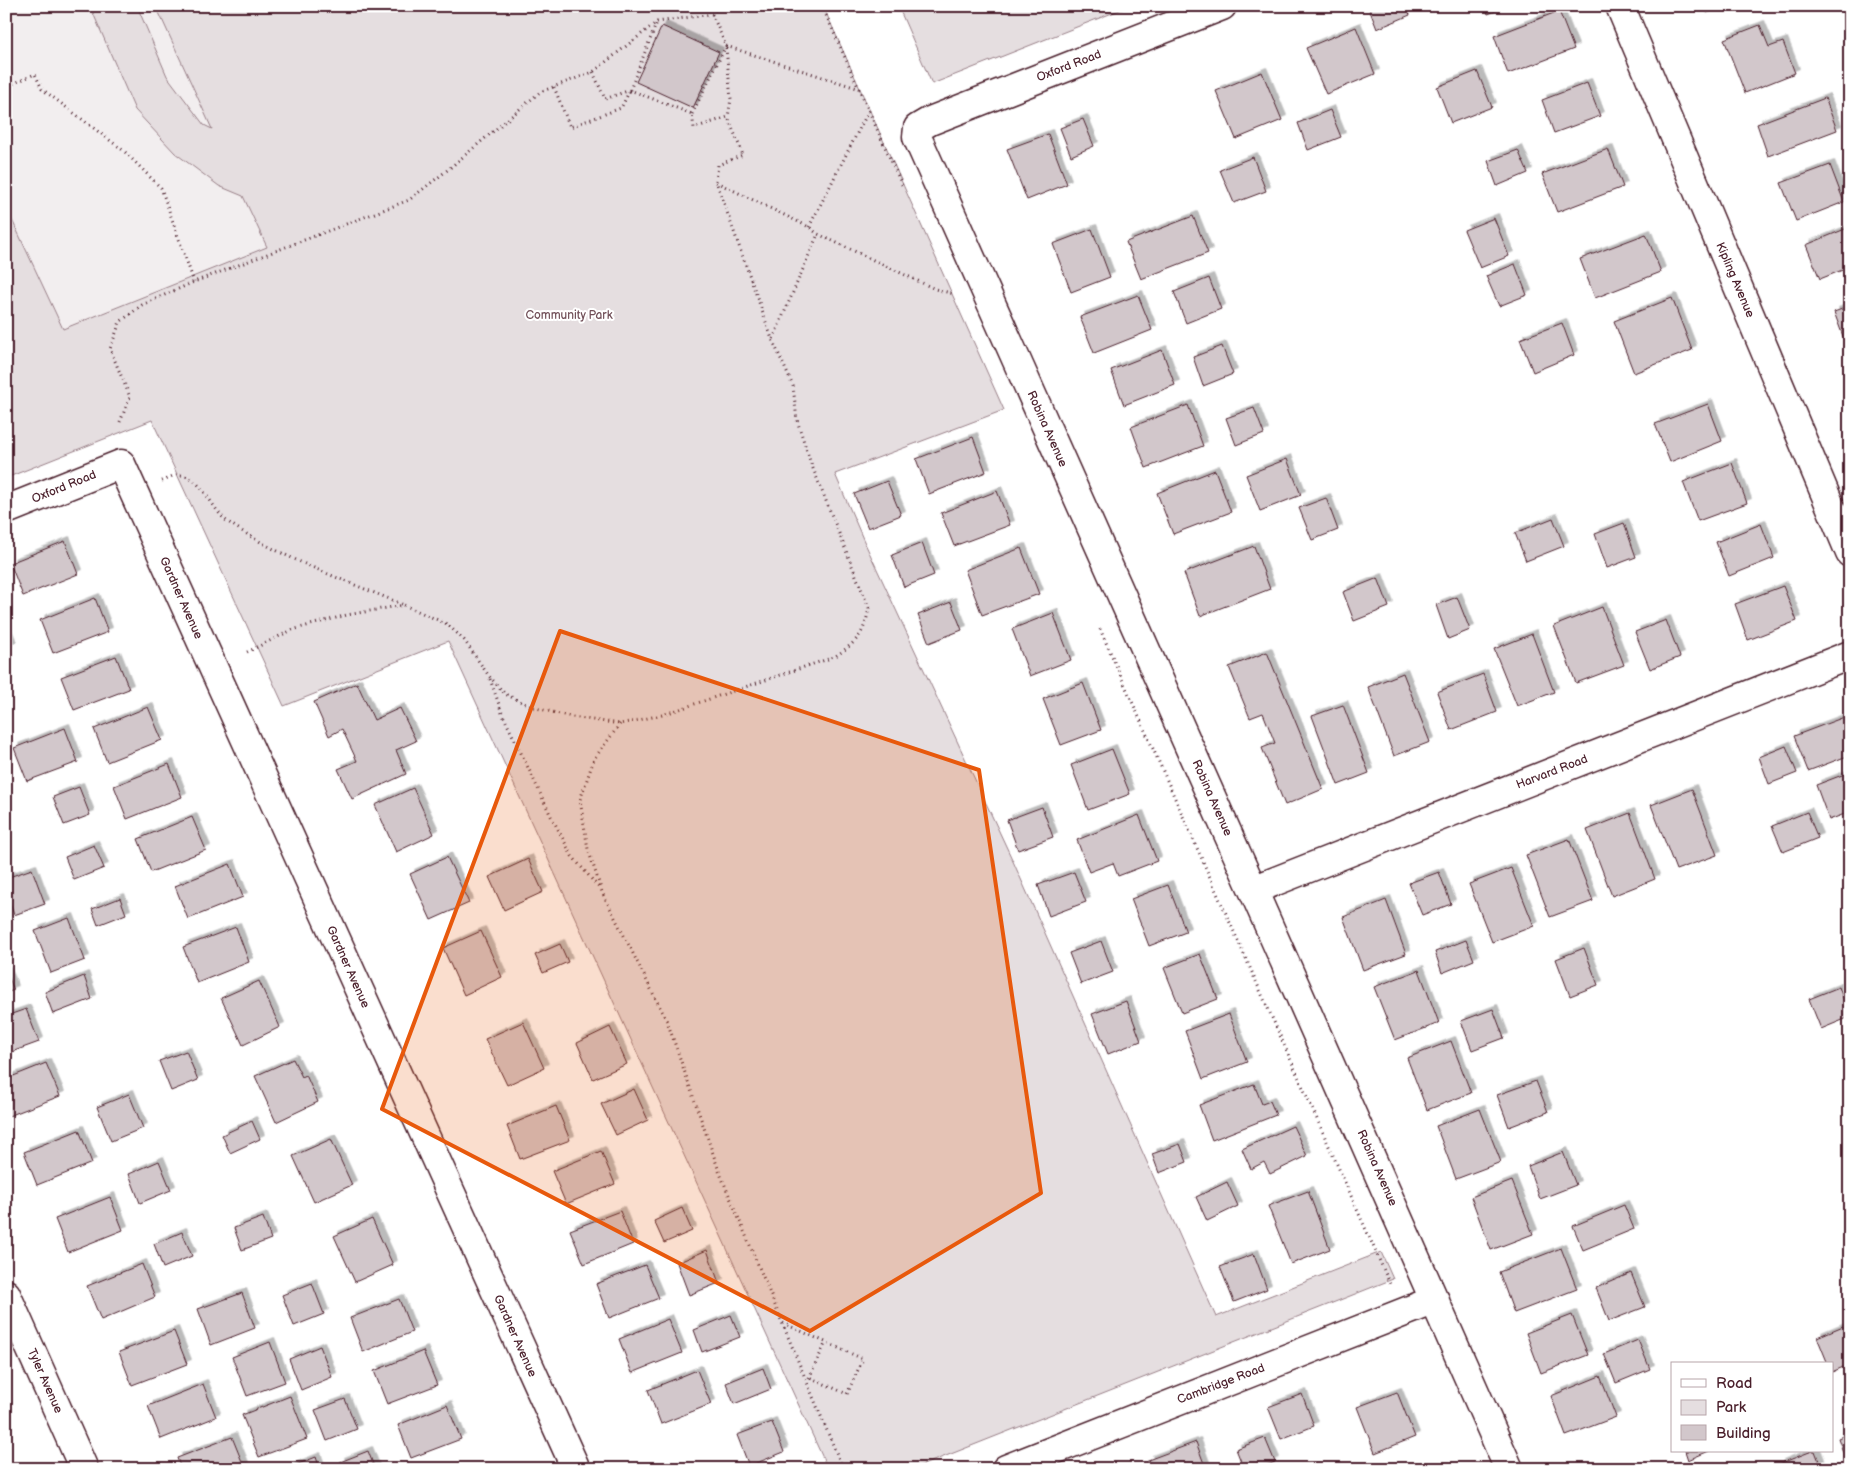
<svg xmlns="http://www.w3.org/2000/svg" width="1856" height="1475" viewBox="0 0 1856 1475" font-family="'Balsamiq Sans',sans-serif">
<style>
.built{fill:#f2eeef}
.green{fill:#e5dee0;stroke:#987e86}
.building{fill:#d2c7cb;stroke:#4a1f2b;filter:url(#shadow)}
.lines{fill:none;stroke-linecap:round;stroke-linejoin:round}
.minor-casing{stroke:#4a1f2b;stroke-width:31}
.path{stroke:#4a1f2b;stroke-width:3;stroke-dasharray:1 4;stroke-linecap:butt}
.minor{stroke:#fff;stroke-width:28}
.marked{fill:#e8590c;fill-opacity:0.2;stroke:#e8590c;stroke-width:4;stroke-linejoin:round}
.labels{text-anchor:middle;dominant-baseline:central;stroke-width:4;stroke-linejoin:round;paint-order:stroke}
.street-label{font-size:12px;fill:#4a1f2b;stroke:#fff}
.park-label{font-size:12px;fill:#714f58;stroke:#fff}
</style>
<defs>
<filter id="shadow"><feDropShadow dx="4.5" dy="-4.5" stdDeviation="0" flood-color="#0004"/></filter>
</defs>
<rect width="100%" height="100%" fill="#fff"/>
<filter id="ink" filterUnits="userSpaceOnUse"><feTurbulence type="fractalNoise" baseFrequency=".02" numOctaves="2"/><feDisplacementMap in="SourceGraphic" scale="10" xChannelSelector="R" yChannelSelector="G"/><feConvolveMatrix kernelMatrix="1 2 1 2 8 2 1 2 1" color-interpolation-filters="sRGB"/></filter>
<g filter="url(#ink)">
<path class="built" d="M6 6H156L267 247 63 329 6 207Z"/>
<path class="green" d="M90 6H137L167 76 204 125 212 129 156 6H823L1004 410 835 474 863 539 1012 859 1216 1317 1381 1252 1393 1279 913 1469H828L448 641 284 706 152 420 6 478V207L63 329 267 247 243 196 219 186 175 153 135 110Z
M898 6H1130L932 84Z"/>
<path class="building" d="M1368 6H1407L1410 15 1377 29Z
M1485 6H1509L1488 14Z
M1705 6H1724L1707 13Z
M1559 11 1574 49 1508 74 1494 36Z
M1760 25 1769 47 1783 42 1795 73 1745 93 1724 39Z
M662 26 719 52 693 108 636 82Z
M1356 27 1375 74 1326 94 1306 48Z
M1477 71 1492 107 1451 123 1437 87Z
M1262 72 1282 120 1236 139 1216 91Z
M1587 83 1600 116 1554 133 1542 100Z
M1825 98 1837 130 1768 156 1757 124Z
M1330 110 1341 137 1308 150 1298 123Z
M1083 119 1094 146 1071 156 1060 128Z
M1048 134 1067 184 1027 200 1007 149Z
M1608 149 1623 187 1557 212 1542 174Z
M1518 150 1528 173 1497 186 1488 161Z
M1253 157 1266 191 1234 203 1220 170Z
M1830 165 1844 202 1796 221 1781 183Z
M1193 216 1208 253 1141 279 1126 242Z
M1494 218 1509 256 1480 268 1464 230Z
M1850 227V267L1820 279 1806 245Z
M1092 229 1110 277 1071 292 1053 244Z
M1646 234 1661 272 1595 298 1580 259Z
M1515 264 1527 295 1499 306 1486 276Z
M1209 278 1221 309 1186 323 1174 292Z
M1138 295 1152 330 1094 353 1080 317Z
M1672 298 1692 350 1634 373 1614 321Z
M1850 306V346L1847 347 1834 312Z
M1562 323 1574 355 1533 372 1520 339Z
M1222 346 1233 374 1203 386 1193 357Z
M1162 350 1175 385 1124 405 1111 370Z
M1708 404 1722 441 1670 462 1655 424Z
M1188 405 1203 446 1146 468 1131 427Z
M1254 408 1264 434 1236 445 1226 418Z
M973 437 986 472 929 494 916 459Z
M1287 459 1301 495 1260 511 1246 475Z
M1732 463 1747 503 1698 521 1683 482Z
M1215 470 1231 512 1173 534 1157 493Z
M887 481 901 515 868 528 854 494Z
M997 491 1010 525 954 546 941 513Z
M1326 498 1338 530 1312 540 1299 508Z
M1553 518 1564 546 1526 561 1515 533Z
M1624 523 1636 557 1607 568 1595 534Z
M1761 524 1774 558 1729 576 1716 542Z
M65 541 78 574 23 596 10 563Z
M922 543 934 575 904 587 892 555Z
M1254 546 1270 589 1200 616 1184 573Z
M1021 548 1039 594 982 615 965 570Z
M1378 578 1389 607 1354 621 1343 592Z
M1783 586 1797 621 1748 640 1735 604Z
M1457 597 1470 630 1448 639 1436 605Z
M95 598 108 632 53 653 40 620Z
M951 602 962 630 929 643 918 615Z
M1602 607 1624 665 1576 683 1554 626Z
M1053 613 1071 660 1030 676 1012 629Z
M1666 620 1680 657 1650 669 1635 632Z
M6 632 12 646 6 648Z
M1532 634 1554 692 1517 706 1494 649Z
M1267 652 1323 789 1285 805 1262 748 1275 743 1263 713 1250 718 1229 667Z
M116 656 129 689 74 710 61 677Z
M1403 673 1430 742 1394 756 1368 687Z
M1483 674 1497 712 1451 730 1437 692Z
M357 683 374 720 400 708 416 741 396 750 406 774 352 799 338 769 357 761 342 729 329 736 314 702Z
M1083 683 1101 730 1061 745 1043 699Z
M1343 705 1369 773 1338 785 1312 716Z
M148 707 162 740 107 762 94 729Z
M1847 716 1850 723V755L1808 771 1794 736Z
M65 728 78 762 27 781 14 748Z
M1786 746 1797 773 1769 784 1759 757Z
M1112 749 1130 794 1088 810 1071 765Z
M169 764 182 797 127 819 114 786Z
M1850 772V812L1829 820 1816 785Z
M79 787 90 815 64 825 53 797Z
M413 788 434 834 396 852 375 805Z
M1692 789 1717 855 1676 870 1651 805Z
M1042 807 1053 837 1018 850 1007 820Z
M1807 812 1818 838 1783 852 1772 826Z
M1630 813 1655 879 1612 896 1587 830Z
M1139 815 1157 861 1118 876 1113 863 1089 872 1077 840Z
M192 817 206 850 151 872 138 839Z
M1569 839 1593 901 1550 917 1526 855Z
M1850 843V859L1844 845Z
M94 845 104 868 74 880 65 857Z
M447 857 469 903 431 920 410 874Z
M528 859 543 892 504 910 489 877Z
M230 864 243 897 188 919 175 886Z
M1511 868 1534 926 1492 942 1469 884Z
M32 869 45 904 14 915 6 892V878Z
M1074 872 1086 902 1049 916 1038 885Z
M1439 872 1451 904 1422 915 1409 883Z
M1168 885 1186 932 1149 946 1131 899Z
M120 898 126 914 98 925 92 909Z
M1386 900 1406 954 1363 970 1343 917Z
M69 918 85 960 51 973 35 931Z
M236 927 249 962 197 983 183 947Z
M481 931 502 977 464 995 443 948Z
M1466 940 1474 960 1442 973 1435 952Z
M1101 941 1113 972 1081 984 1069 953Z
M560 944 568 962 543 973 535 955Z
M1584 948 1598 985 1570 996 1556 959Z
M1200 954 1218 999 1182 1013 1164 968Z
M1419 970 1439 1023 1395 1040 1374 987Z
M6 971 14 990 6 993Z
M84 976 92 999 53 1014 45 992Z
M259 981 280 1027 243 1045 221 998Z
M1839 987 1850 1017 1821 1029 1809 999Z
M1126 1001 1141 1041 1108 1054 1092 1014Z
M26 1009 39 1042 6 1054V1016Z
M1493 1009 1504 1038 1472 1050 1461 1021Z
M1229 1014 1247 1062 1203 1079 1185 1031Z
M523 1022 544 1068 507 1085 485 1039Z
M610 1027 627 1064 593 1079 577 1043Z
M1451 1041 1471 1093 1427 1110 1407 1058Z
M186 1051 198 1080 171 1091 159 1061Z
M293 1059 302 1077 306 1075 318 1102 276 1122 255 1076Z
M46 1063 60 1096 6 1117V1079Z
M1536 1081 1548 1112 1509 1127 1497 1095Z
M1254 1084 1262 1104 1270 1101 1276 1115 1212 1140 1199 1105Z
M634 1089 648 1120 616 1135 601 1104Z
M129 1094 143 1128 111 1141 97 1107Z
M556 1106 570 1140 520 1159 507 1126Z
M1480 1109 1501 1162 1456 1179 1436 1126Z
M252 1121 260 1139 230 1153 222 1135Z
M1293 1126 1307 1156 1270 1174 1264 1162 1251 1169 1242 1149Z
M79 1130 92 1163 37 1185 24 1152Z
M331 1139 352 1185 314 1202 293 1156Z
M1180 1144 1187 1162 1159 1173 1152 1154Z
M601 1151 615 1184 566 1204 552 1171Z
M1563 1152 1576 1185 1540 1199 1528 1166Z
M159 1161 171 1190 140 1203 129 1174Z
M1512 1181 1533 1234 1491 1250 1471 1197Z
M1227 1182 1238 1206 1207 1221 1196 1197Z
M1308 1191 1330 1249 1291 1264 1268 1206Z
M110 1197 123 1230 68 1252 55 1219Z
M1624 1205 1634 1229 1583 1250 1573 1226Z
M682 1208 692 1231 664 1243 654 1221Z
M620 1211 633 1244 584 1264 570 1230Z
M263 1217 271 1239 242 1250 234 1228Z
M372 1219 393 1265 355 1282 334 1236Z
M182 1232 192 1256 163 1268 154 1244Z
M1561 1248 1577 1289 1514 1313 1499 1272Z
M707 1250 719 1283 689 1295 677 1263Z
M1254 1254 1267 1289 1234 1302 1220 1267Z
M142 1264 155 1297 101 1320 87 1286Z
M645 1265 659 1298 609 1318 596 1284Z
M1631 1273 1645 1307 1609 1321 1596 1288Z
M312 1283 324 1314 294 1326 282 1295Z
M242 1293 255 1328 211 1345 198 1309Z
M399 1299 412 1332 363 1352 350 1318Z
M731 1315 740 1337 702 1352 694 1330Z
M1572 1315 1588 1355 1541 1373 1526 1333Z
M668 1319 682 1353 632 1373 619 1339Z
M1843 1326 1850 1341V1364L1832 1372V1364H1828L1817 1337Z
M174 1331 187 1364 132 1385 119 1352Z
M1638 1340 1650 1369 1616 1383 1604 1354Z
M270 1342 285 1382 247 1396 232 1357Z
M320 1346 332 1377 301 1390 289 1359Z
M423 1351 437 1385 387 1404 374 1371Z
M763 1368 771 1389 734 1404 726 1383Z
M697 1370 711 1404 661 1424 648 1390Z
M1600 1376 1616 1417 1566 1436 1551 1396Z
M203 1384 216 1417 161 1439 148 1406Z
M1397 1392 1415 1437 1375 1453 1357 1407Z
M1302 1394 1314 1426 1281 1439 1268 1407Z
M290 1396 307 1439 259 1457 242 1415Z
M345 1399 357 1429 327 1441 315 1410Z
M447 1405 461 1439 411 1458 398 1425Z
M772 1422 784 1452 749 1466 737 1435Z
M1850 1433V1469H1849L1838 1438Z
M232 1437 245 1469H181L177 1458Z
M1265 1438 1275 1462 1258 1469H1244L1236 1449Z
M1196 1442 1206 1469H1151L1148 1460Z
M368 1451 375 1469H343L340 1462Z
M1685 1451H1709L1688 1460Z
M1812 1451H1815L1822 1469H1781L1779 1464Z
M316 1457 320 1469H288V1468Z"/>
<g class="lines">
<g class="minor-casing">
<path id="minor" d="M1222 6 930 121 918 128 917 137 1253 890 1509 1469
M1620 6 1850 553
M6 510 121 464 576 1469
M1253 890 1850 655
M6 1294 84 1469
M1006 1469 1435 1300"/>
</g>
<path class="path" d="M822 6 902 185
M712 14 726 46 860 89
M726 48 731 99 728 117
M593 72 605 99 630 90
M6 82 8 86 35 74 42 89 124 151 161 188 194 282
M554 87 570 127 621 108 630 90
M692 114 726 46
M716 182 809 227 818 234 935 289 954 294
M809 227 869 110
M773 339 818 234
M120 422 130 397 110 349 120 322 142 305 194 282 409 200 445 172 540 92 593 72 657 22 712 14 718 6
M162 481C167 479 174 474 180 475 202 476 212 511 228 522 282 559 345 580 404 605
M1100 629 1390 1284
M247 652 292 630 347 615 404 605 447 624 464 640 489 676 505 694 532 707 572 717 620 724 662 715 834 657C857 642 864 635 869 608L810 461 797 420 793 386 772 339 716 181 718 165 743 155 728 117 694 128 692 114 630 90 657 22
M490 679 502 713 551 816 572 856 600 889
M620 724 594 759 580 800 588 849 602 892 667 1021 719 1171 843 1469
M783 1323 863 1359 847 1394 809 1377
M809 1378 826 1342"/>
<use href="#minor" class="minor"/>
</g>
</g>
<path class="marked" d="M560 631 979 770 1041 1193 810 1331 382 1109Z"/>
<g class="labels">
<g class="street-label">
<text transform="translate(1069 66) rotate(-21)">Oxford Road</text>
<text transform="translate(1735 280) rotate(67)">Kipling Avenue</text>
<text transform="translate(1047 429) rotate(66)">Robina Avenue</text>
<text transform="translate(64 487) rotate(-22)">Oxford Road</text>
<text transform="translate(181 598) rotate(66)">Gardner Avenue</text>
<text transform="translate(1552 772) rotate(-21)">Harvard Road</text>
<text transform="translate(1212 798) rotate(66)">Robina Avenue</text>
<text transform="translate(348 967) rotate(66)">Gardner Avenue</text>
<text transform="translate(1377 1168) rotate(66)">Robina Avenue</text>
<text transform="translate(515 1336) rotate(66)">Gardner Avenue</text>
<text transform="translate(45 1381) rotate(66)">Tyler Avenue</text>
<text transform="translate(1221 1384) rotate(-21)">Cambridge Road</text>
</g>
<g class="park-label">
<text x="569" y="315">Community Park</text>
</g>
</g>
<rect width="1856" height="1475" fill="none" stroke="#fff" stroke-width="25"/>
<rect x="12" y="12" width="1831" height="1450" fill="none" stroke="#4a1f2b" stroke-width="2" filter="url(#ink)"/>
<rect x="1671" y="1362" width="162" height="90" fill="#ffffff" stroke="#b7a5aa"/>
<rect x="1681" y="1379" width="25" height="8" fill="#ffffff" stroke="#b7a5aa"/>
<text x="1716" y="1388" font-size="15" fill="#4a1f2b">Road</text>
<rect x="1681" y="1400" width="25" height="15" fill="#e5dee0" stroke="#b7a5aa"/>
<text x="1716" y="1412" font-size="15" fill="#4a1f2b">Park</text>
<rect x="1681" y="1425" width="25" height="15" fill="#d2c7cb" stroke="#b7a5aa"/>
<text x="1716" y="1438" font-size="15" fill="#4a1f2b">Building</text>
</svg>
